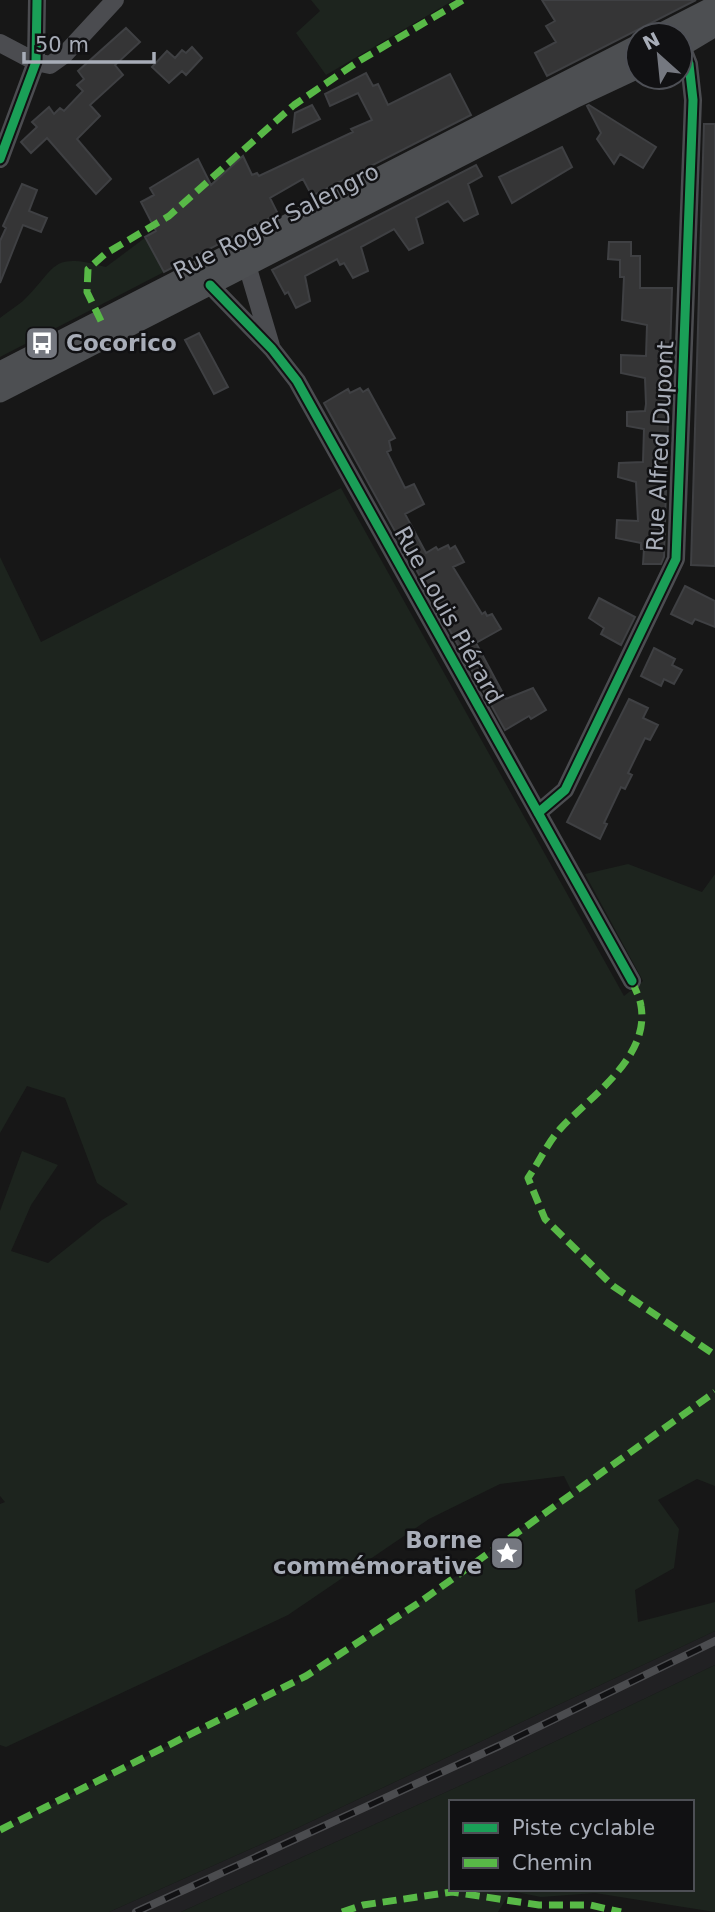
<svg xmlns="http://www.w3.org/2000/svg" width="715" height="1912" viewBox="0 0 715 1912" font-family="'DejaVu Sans',sans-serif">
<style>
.built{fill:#212123}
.green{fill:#1d241e;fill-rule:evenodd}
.building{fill:#353536;stroke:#3f4043;stroke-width:2}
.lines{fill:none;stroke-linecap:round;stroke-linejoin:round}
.minor{stroke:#4b4c50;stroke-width:18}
.major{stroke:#4d4f52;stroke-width:21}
.rail-casing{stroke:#4b4c4f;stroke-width:8}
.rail{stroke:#111113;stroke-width:5;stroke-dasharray:16;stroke-linecap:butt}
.quiet{stroke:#58b947;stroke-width:7;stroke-dasharray:14 7;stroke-linecap:butt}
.cycleway-casing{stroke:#111113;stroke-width:13}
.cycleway{stroke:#1a9f57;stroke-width:9}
.labels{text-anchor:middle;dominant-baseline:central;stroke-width:5;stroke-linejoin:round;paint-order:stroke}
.street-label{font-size:23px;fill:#a8adb8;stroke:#111113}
.poi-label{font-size:23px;font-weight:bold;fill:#a8adb8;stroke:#111113;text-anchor:start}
</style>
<rect width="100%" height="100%" fill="#171717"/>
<path class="built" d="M715 1631V1665L506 1765 181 1912H109L293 1830Z"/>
<path class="green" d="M311 0H454L326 75 296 33 320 11Z
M146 237 164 272 0 357V318C7 312 16 307 23 301 57 268 49 251 106 267Z
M341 488 624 996 643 981 585 874 628 864 702 892 715 874V1486L697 1479 658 1500 679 1529 674 1568 635 1590 638 1622 715 1602V1631L293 1830 109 1912H0V1830L306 1676 420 1602 572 1492 564 1476 500 1484 429 1519 288 1615 6 1747 0 1745V1504L5 1502 0 1496V1211L22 1151 58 1165 31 1205 11 1251 48 1263 102 1220 128 1204 97 1183 65 1098 27 1086 0 1133V557L41 642Z
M715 1665V1912L595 1893 541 1897 511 1891 498 1912H181L506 1765ZM451 1802H692V1889H451Z"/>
<path class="building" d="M542 0H696L547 76 535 53 556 42 546 26 555 21Z
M126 28 140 42 115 65 123 75 90 105 100 116 77 139 111 179 96 194 47 138 31 153 21 142 37 127 32 122 49 107 54 114 60 108 64 111 83 91 77 85 84 79 78 71Z
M192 47 202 58 186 75 182 71 169 83 152 67 167 51 175 58 182 50 186 53Z
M366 73 373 86 378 84 388 105 450 74 471 115 312 196 303 179 270 198 278 214 164 272 145 237 156 231 141 202 154 195 150 188 198 159 211 185 243 156 252 175 257 173 259 176 353 132 351 129 372 120 358 93 330 106 325 94Z
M312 105 320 119 293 132 295 113Z
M589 105 656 147 643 168 620 154 614 164 597 139 601 133 587 106Z
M704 124H715V566L691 565Z
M562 147 572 167 512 203 499 177Z
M476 165 482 176 468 184 478 214 464 221 448 201 416 218 423 243 409 250 394 229 361 247 368 271 353 278 344 263 340 265 337 259 305 276 310 301 296 308 288 292 285 294 272 270Z
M22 184 37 190 29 211 47 218 41 232 23 225 0 283V241L6 228 3 226Z
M609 242H631V256H640V288H672L664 557 661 564H643L644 549H641V543L616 538 617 520 638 521 636 482 618 477 619 463 643 462 644 429 627 426V412L645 411 646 404 645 378 621 373V355L646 356 647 325 622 320 624 277H620V260L608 259Z
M199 333 228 387 214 394 185 340Z
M360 388 363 392 368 389 395 438 389 441 391 450 387 452 405 488 414 484 424 504 405 514 426 553 436 547 438 550 448 545 450 549 455 546 464 562 453 567 482 614 485 612 487 616 492 614 501 629 476 643 506 699 533 688 546 710 531 719 529 716 505 730 324 403 348 389 350 393Z
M685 586 715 601V627L695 619 692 624 671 614Z
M599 598 635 617 621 645 601 634 604 628 589 618Z
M654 648 675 659 672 665 682 670 674 684 664 679 661 686 641 676Z
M629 699 648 708 643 718 658 725 650 740 645 738 628 773 632 775 625 789 621 787 604 823 607 824 600 839 567 822Z"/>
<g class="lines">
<path class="minor" d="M0 43 36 62 50 65 64 55 115 0
M0 159 36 62 37 0
M247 265 271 346
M210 285 272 349 297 381 632 981
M538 813 565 790 676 559 693 100 689 64 680 41"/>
<path class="major" d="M658 35 715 6
M680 47 715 26
M0 372 638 45
M0 392 576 97 638 68"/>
<g class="rail-casing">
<path id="rail" d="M136 1912 501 1745 715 1641"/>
</g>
<use href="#rail" class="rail"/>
<path class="quiet" d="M101 321 87 292 88 269 105 254 169 216 294 105 359 61 463 0
M632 981C635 989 640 998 641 1006 650 1057 591 1096 561 1128 548 1142 539 1162 528 1178L545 1219 613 1286 715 1355
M0 1830 306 1676 420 1602 715 1392
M342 1912 363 1905 452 1892 539 1905H590L621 1912"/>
<g class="cycleway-casing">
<path id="cycleway" d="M0 159 36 62 37 0
M210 285 272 349 297 381 632 981
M538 813 565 790 676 559 693 100 689 64 680 41"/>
</g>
<use href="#cycleway" class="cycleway"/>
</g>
<defs>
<g id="bus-square" transform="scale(1.75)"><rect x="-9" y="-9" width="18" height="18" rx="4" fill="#757880" stroke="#111113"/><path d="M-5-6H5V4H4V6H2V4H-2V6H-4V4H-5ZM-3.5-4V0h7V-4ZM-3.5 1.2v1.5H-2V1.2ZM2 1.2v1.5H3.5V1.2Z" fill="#fff"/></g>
<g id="sight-square" transform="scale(1.75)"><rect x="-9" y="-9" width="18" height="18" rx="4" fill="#757880" stroke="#111113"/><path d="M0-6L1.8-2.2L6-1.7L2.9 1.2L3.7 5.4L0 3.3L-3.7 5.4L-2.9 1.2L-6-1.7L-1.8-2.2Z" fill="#fff"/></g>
</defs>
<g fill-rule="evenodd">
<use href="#bus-square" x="42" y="343"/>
<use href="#sight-square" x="507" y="1553"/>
</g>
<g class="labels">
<g class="street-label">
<text transform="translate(276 221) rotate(-27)">Rue Roger Salengro</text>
<text transform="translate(660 446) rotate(-87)">Rue Alfred Dupont</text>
<text transform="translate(449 615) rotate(61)">Rue Louis Piérard</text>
</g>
<g class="poi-label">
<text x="66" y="343">Cocorico</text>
<text x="482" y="1540" text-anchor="end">Borne<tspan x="482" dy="26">commémorative</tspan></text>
</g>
</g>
<rect x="449" y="1800" width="245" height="91" fill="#111113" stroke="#4d4f55" stroke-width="2"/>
<rect x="463" y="1823" width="35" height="10" fill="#1a9f57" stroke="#4d4f55" stroke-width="2"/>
<text x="512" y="1835" font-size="21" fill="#a8adb8">Piste cyclable</text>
<rect x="463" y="1858" width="35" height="10" fill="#58b947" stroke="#4d4f55" stroke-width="2"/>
<text x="512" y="1870" font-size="21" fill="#a8adb8">Chemin</text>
<g transform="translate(659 56) rotate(333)"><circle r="33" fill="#111113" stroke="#4d4f55" stroke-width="2"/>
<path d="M0-5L12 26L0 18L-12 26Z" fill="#757880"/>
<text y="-10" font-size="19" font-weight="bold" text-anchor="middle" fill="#a8adb8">N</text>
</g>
<path d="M24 52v10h130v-10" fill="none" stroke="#a8adb8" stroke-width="3.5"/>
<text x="35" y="52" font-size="21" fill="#a8adb8" stroke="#111113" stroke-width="5" paint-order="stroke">50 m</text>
</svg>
